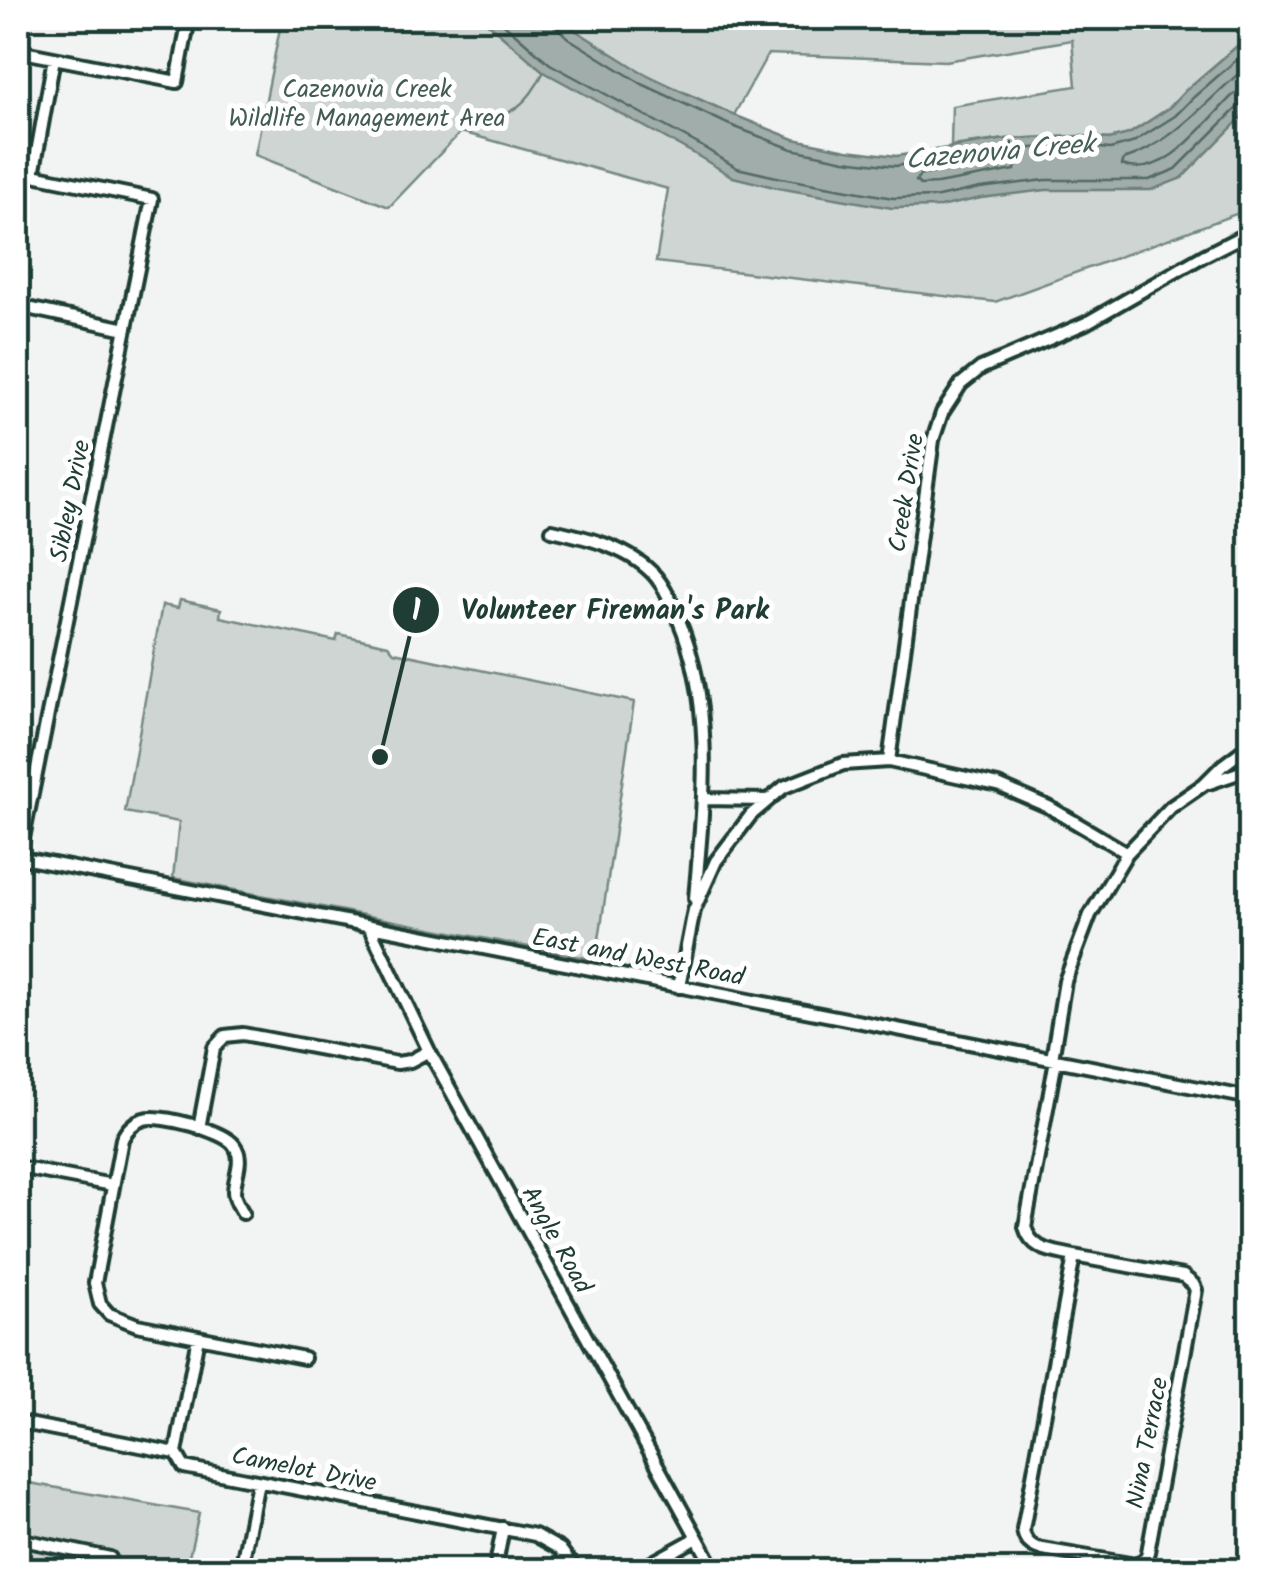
<svg xmlns="http://www.w3.org/2000/svg" width="1268" height="1588" viewBox="0 0 1268 1588" font-family="Kalam,sans-serif">
<style>
.green{fill:#ced5d3;stroke:#768984;stroke-width:2.5}
.water{fill:#a1adaa;stroke:#6d807b;stroke-width:2.5}
.lines{fill:none;stroke-linecap:round;stroke-linejoin:round}
.shore{stroke:#536a63;stroke-width:2.5}
.stream{stroke:#6d807b;stroke-width:2.5}
.minor-casing{stroke:#1f3d34;stroke-width:18}
.minor{stroke:#fff;stroke-width:10}
.labels{text-anchor:middle;dominant-baseline:central;stroke-width:10;stroke-linejoin:round;paint-order:stroke}
.park-label{font-size:25px;fill:#425b54;stroke:#fff}
.street-label{font-size:25px;fill:#1f3d34;stroke:#fff}
.water-label{font-size:28px;font-style:italic;fill:#465f57;stroke:#fff}
.leader{fill:none;stroke:#1f3d34;stroke-width:4}
.callout-dot{fill:#1f3d34;stroke:#fff;stroke-width:4}
.mark-label{font-size:30px;text-anchor:middle;font-weight:bold;fill:#fff}
.callout-label{font-size:28px;text-anchor:middle;font-weight:bold;fill:#1f3d34;stroke:#fff;stroke-width:10;stroke-linejoin:round;paint-order:stroke}
</style>
<rect width="100%" height="100%" fill="#f2f3f3"/>
<filter id="ink" filterUnits="userSpaceOnUse"><feTurbulence type="fractalNoise" baseFrequency=".01" numOctaves="2"/><feDisplacementMap in="SourceGraphic" scale="20" xChannelSelector="R" yChannelSelector="G"/><feConvolveMatrix kernelMatrix="1 2 1 2 8 2 1 2 1" color-interpolation-filters="sRGB"/></filter>
<g filter="url(#ink)">
<path class="green" d="M282 18H512L756 161 1146 164 1250 70V209L995 302 656 262 668 189 461 132 389 207 255 155Z
M561 18H1250V35L1187 89 1169 108 1129 134 1109 139 1081 136 1006 139 951 146 952 106 1076 86 1072 40 946 61 768 54 734 115C675 88 609 62 561 18Z
M180 600 221 609 220 617 336 641 338 634 388 645 394 652 634 702 596 960 173 878 179 822 125 812 162 605 178 608Z
M18 1481 199 1513 186 1570H18Z"/>
<path class="water" d="M482 18H561L575 30 648 76 734 115 794 139 847 150 896 156 1006 139 1081 136 1109 139 1129 134 1169 108 1187 89 1250 35V109L1182 178 1151 190H1046L981 198 940 207 892 208 778 188 733 177 693 153 544 72Z"/>
<g class="lines">
<path class="shore" d="M497 18 550 64 698 144 737 168 781 178 893 198 938 197 980 188 1045 180H1149L1176 169 1239 106 1250 103
M555 18 557 27 568 38 642 84 730 125 792 149 845 160 895 166 1007 149 1080 146 1110 149 1132 143 1175 116 1195 96 1250 48
M1250 64C1210 96 1175 143 1124 159L1122 165C1164 181 1204 124 1231 97L1239 91 1250 90
M1008 162 1016 163 1015 170 937 184 920 185 916 181 920 175Z"/>
<path class="stream" d="M477 125C512 112 526 108 543 73"/>
<g class="minor-casing">
<path id="minor" d="M18 51 177 82 189 18
M33 175 54 58
M18 179 33 175 152 199 19 858
M18 306 126 329
M552 530C588 538 631 548 656 577 666 589 672 603 678 618 716 707 703 805 695 899
M889 761 933 440 942 413 961 384 981 368 1086 323 1203 256 1250 232
M1209 783 1250 769
M704 799 768 800
M18 857 1250 1098
M369 926 429 1051 715 1570
M679 987 694 910 716 861 751 815 784 787 843 764 889 761 998 785 1049 807 1127 853
M1052 1059 1065 981 1090 915 1127 853 1171 807 1203 785 1222 766 1250 745
M1056 1060 1025 1227C1032 1251 1052 1251 1074 1256
M199 1128 214 1048 225 1036 243 1034 397 1063 410 1061 429 1051
M18 1167 112 1185
M243 1213C239 1206 234 1199 234 1192 234 1176 245 1160 234 1145 224 1131 161 1114 144 1119 133 1122 127 1129 122 1139L95 1283 100 1304 109 1314 119 1318 137 1325 304 1358
M1074 1256 1183 1276 1193 1284 1196 1290 1148 1552 1146 1558 1136 1565 1037 1548C1028 1544 1024 1539 1023 1530Z
M18 1422 176 1453 184 1467 535 1535 560 1549 576 1570
M176 1453 198 1337
M18 1539 110 1558 108 1570
M241 1570 258 1482
M495 1570 503 1528
M639 1570 697 1538"/>
</g>
<use href="#minor" class="minor"/>
</g>
</g>
<g class="labels">
<g class="park-label">
<text x="367" y="90">Cazenovia Creek<tspan x="367" dy="29">Wildlife Management Area</tspan></text>
</g>
<g class="street-label">
<text transform="translate(907 493) rotate(-81)">Creek Drive</text>
<text transform="translate(71 501) rotate(-79)">Sibley Drive</text>
<text transform="translate(638 958) rotate(11)">East and West Road</text>
<text transform="translate(556 1240) rotate(61)">Angle Road</text>
<text transform="translate(1148 1443) rotate(-79)">Nina Terrace</text>
<text transform="translate(304 1470) rotate(11)">Camelot Drive</text>
</g>
<g class="water-label">
<text transform="translate(1000 153) rotate(-5)">Cazenovia Creek</text>
</g>
</g>
<path class="leader" d="M380 757L416 610"/>
<g class="callout-dot">
<circle cx="380" cy="757" r="10"/>
<circle cx="416" cy="610" r="25"/>
</g>
<g class="mark-label">
<text x="416" y="620">1</text>
</g>
<g class="callout-label">
<text x="615" y="619">Volunteer Fireman's Park</text>
</g>
<rect width="1268" height="1588" fill="none" stroke="#fff" stroke-width="60"/>
<rect x="30" y="30" width="1208" height="1528" fill="none" stroke="#1f3d34" stroke-width="4" filter="url(#ink)"/>
</svg>
